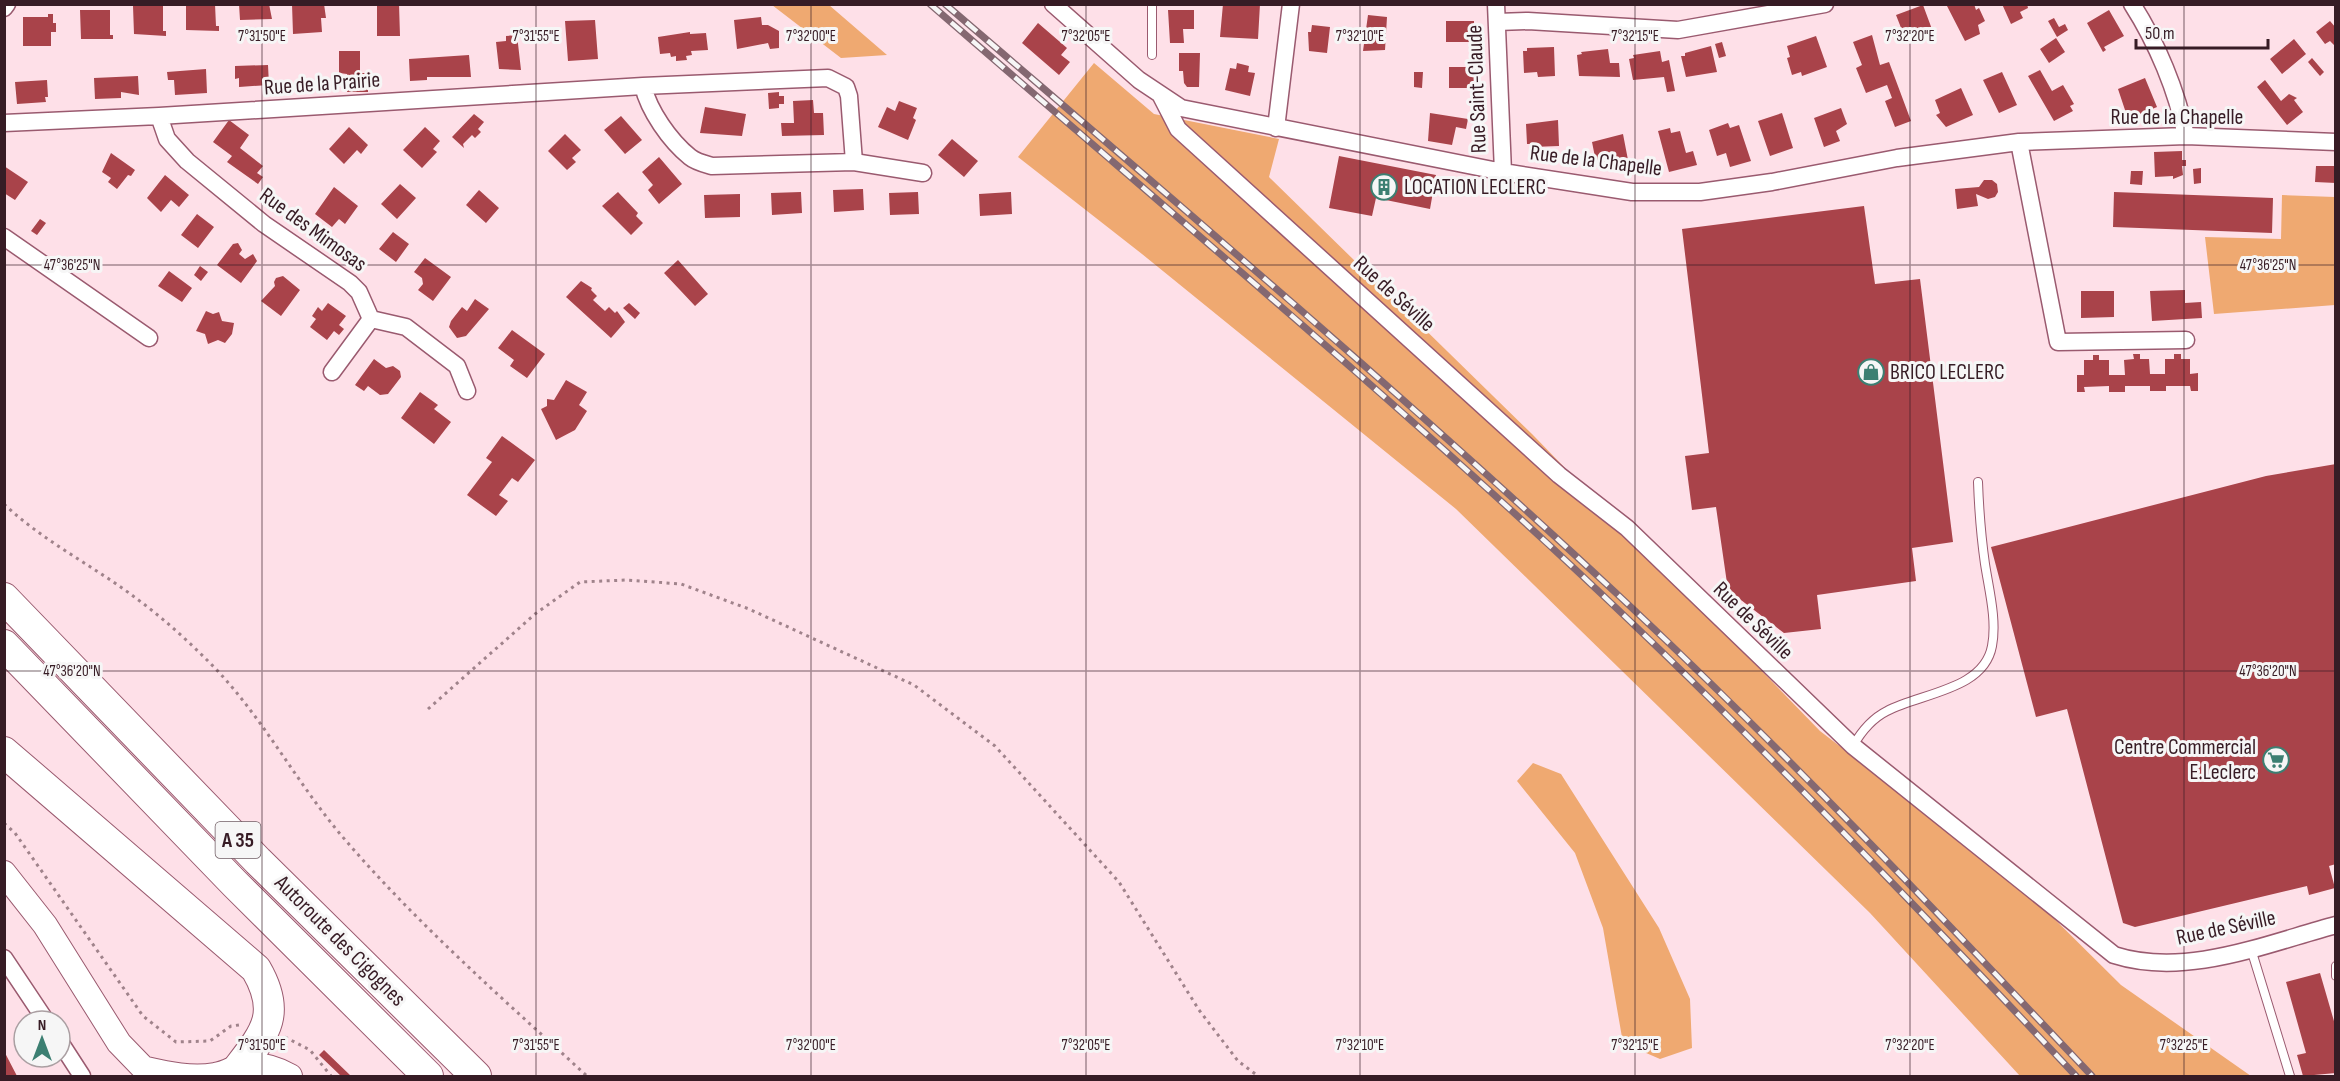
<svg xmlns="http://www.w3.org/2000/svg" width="2340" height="1081" viewBox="0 0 2340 1081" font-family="'Sofia Sans Condensed',sans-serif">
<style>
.green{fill:#efa971}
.building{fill:#a9434a}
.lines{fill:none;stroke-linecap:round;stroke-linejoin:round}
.lane-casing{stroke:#9a5a6f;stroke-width:10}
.street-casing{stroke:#9a5a6f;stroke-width:19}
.secondary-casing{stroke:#9a5a6f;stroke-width:26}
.highway-casing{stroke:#9a5a6f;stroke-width:32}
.path{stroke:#a0838b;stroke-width:3;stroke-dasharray:3 4.5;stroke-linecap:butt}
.lane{stroke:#fff;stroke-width:8}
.street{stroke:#fff;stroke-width:16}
.secondary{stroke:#fff;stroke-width:24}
.highway{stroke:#fff;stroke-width:30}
.rail-casing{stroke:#846871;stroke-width:7}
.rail{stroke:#f6f6f6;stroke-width:4.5;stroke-dasharray:14;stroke-linecap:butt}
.ticks{fill:none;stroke:#371c25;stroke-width:1.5;stroke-opacity:0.45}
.labels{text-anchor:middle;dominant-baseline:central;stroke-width:6;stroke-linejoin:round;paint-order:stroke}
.shield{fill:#f6f6f6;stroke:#705d64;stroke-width:1.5}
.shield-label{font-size:21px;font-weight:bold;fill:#371c25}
.street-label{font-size:22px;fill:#371c25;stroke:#f6f6f6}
.poi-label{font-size:22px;fill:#371c25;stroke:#f6f6f6;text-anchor:start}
.ticks-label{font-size:15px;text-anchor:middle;fill:#371c25;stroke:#f6f6f6;stroke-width:6;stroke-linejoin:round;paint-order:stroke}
</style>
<rect width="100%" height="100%" fill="#fee0e8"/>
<path class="green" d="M772 5H829L887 55 841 58Z
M1094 63 1154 114 1279 139 1269 177 1532 434 1820 731 2017 882 2121 985 2251 1076H2020L1870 913 1456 509 1142 254 1018 157Z
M2282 195 2335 197V305L2214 314 2205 237 2281 239Z
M1533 763 1561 774 1659 928 1690 999 1692 1048 1660 1059 1623 1043 1603 928 1575 853 1517 781Z"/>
<path class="building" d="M186 4H215L216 26H219V31L186 30Z
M239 4H269L272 19 240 20Z
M292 4H324L326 18H321L322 32 293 34Z
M377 4H399L400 36H377Z
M1223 4H1260L1258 39 1220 37Z
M1951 4H1974L1976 10 1979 8 1985 21 1978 25 1980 34 1965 41 1947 6Z
M2002 4H2027L2028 8 2020 12 2023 18 2011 24Z
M1923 5 1933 32 1903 44 1902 39 1905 38 1896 15Z
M133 6H163V31H166V36L134 34Z
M80 10H110V35H113V39H81Z
M1168 10H1194V29H1183L1184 43H1170Z
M2109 10 2124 36 2104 47 2106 50 2103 52 2087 23Z
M48 14H53V23H56V32H51V46H23V17H48Z
M1368 15 1387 17 1385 50 1363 51Z
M761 17 762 25H768L779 31V48L770 49 768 43 737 49 734 20Z
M2054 18 2059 27 2065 24 2068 30 2057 37 2048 21Z
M595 20 598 59 568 61 565 21Z
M1446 21H1474V42H1446Z
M2330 21 2336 28V47L2330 41 2325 44 2316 32Z
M1038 23 1067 48 1061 55 1070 62 1059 75 1022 43Z
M1312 25 1330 27 1327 53 1309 51 1308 32H1311Z
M690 32V34L706 33 708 50 691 51 692 55 686 56 687 60 676 61V56L671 57 670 53 660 54 658 37Z
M517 35 521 70 499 69 496 42 506 41V36Z
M1872 35 1880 65 1889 62 1911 121 1895 127 1885 101 1892 98 1887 85 1866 93 1856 68 1862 65 1853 42Z
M1816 36 1827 67 1802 76 1801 72 1792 75 1787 58 1790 57 1787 46Z
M2056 38 2065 52 2049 63 2040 49Z
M2294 39 2306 54 2282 74 2270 59Z
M1722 42 1726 56 1719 58 1715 44Z
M1711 46 1717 72 1686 77 1681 56H1685V53Z
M1554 47 1555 76 1538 77 1537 72 1524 73 1523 51H1527V48Z
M1608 49 1610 63H1619L1620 77 1579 76 1577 55 1582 54 1581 52Z
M339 51H360V73H371L373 76V88L368 87V92H347V74L339 73Z
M1660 51 1662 62 1669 60 1675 91 1667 92 1664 77 1633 80 1629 59 1634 58 1633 55Z
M1179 53H1200L1199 87H1187L1184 83 1183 71H1179Z
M469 55 471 77H427V80L410 81 409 59Z
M2312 58 2324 72 2320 76 2308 62Z
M1237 63 1249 66 1248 72 1255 73 1250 96 1225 90 1230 68 1236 69Z
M268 65 269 85 239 87V78L235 79V66Z
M1449 67H1478L1477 88H1449Z
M206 69 207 93 175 95 174 80H168L167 72Z
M2040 70 2052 91 2063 85 2074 104 2070 106 2073 111 2054 121 2028 76Z
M1414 72H1423L1422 88 1414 87Z
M2002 72 2017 105 1999 113 1983 80Z
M138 76 139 95 121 92V98L95 99 94 78Z
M2145 78 2157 107 2128 119 2118 89Z
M47 80 48 97H45L46 102 17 104 15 82Z
M2265 80 2281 101 2289 94 2297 98 2294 100 2303 112 2287 125 2257 87Z
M1961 88 1973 115 1946 127 1936 115 1940 113 1935 100Z
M779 92V96H784V104H779V108L769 109 768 93Z
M813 100 814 113H823L824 135 782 136 781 123H794L793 101Z
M899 101 917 108 913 118 916 120 908 140 878 127 887 107 895 111Z
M705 107 746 114 742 136 700 133Z
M1841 108 1847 124 1836 131 1840 141 1824 147 1814 118Z
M1430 113 1468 119 1466 129 1456 127 1452 145 1428 141Z
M1782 113 1793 148 1770 156 1758 121Z
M474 114 484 122 478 129 481 132 475 138 472 135 463 144 464 148 452 137Z
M621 116 642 140 625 154 604 130Z
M229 120 249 135 240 148 263 166 257 173 263 177 258 184 227 162 232 156 213 142Z
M1558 120 1559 146 1532 147V144H1527L1526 124Z
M1728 123 1730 128 1739 125 1751 161 1730 167 1726 153 1717 156 1709 130Z
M349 127 368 145 361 154 357 150 344 164 329 149Z
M425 127 440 141 433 149 437 152 422 168 403 150Z
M1670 128 1671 133 1680 131 1686 153 1693 151 1697 165 1669 172 1658 131Z
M565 134 581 150 572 158 576 162 567 170 548 151Z
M1623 134 1628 160 1601 164 1600 161 1596 162 1592 142Z
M952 139 978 161 964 177 938 155Z
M1478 139 1486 140 1485 152 1477 151Z
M2182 151V160H2186V166H2182L2183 175 2173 179V176L2155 177 2154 152Z
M111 153 135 170 131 176 128 175 117 189 108 182 111 178 102 172Z
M1339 156 1436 175 1430 209 1376 198 1372 216 1329 208Z
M659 157 682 184 659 204 648 190 653 185 642 172Z
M4 166 28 182 15 200 4 193Z
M2316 166H2336V183L2315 182Z
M2201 168V183L2194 184 2193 169Z
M2131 171H2143L2142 185 2130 184Z
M165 175 189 195 179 207 171 200 161 212 147 198Z
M1984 180H1992L1997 184 1998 192 1995 197 1988 199 1976 194 1978 206 1957 209 1955 189 1979 187Z
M400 184 416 198 397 219 381 204Z
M334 187 358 206 345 224 339 219 332 227 315 214Z
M863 189 864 210 834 212 833 190Z
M479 190 499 208 486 223 466 205Z
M618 192 638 213 636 216 643 223 631 235 602 206Z
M801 192 802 213 772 215 771 193Z
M918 192 919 214 890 215 889 193Z
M1011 192 1012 214 980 216 979 194Z
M2114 192 2273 198 2272 233 2113 227Z
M740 194V217L705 218 704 195Z
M1864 206 1875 284 1920 279 1953 542 1912 548 1916 581 1817 595 1821 629 1784 633 1728 590 1716 507 1692 510 1685 456 1709 453 1682 229Z
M197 214 214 227 198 248 181 235Z
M40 219 46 223 37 235 31 231Z
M393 232 409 244 396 262 379 249Z
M238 243 242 250 239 254 245 259 253 254 257 261 241 283 217 265 233 244Z
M425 258 451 277 433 301 418 290 423 284 422 278 414 272Z
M678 260 708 294 695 306 664 273Z
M200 266 208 272 201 281 194 275Z
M169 271 192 288 182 302 158 286Z
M283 276 300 290 281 316 261 301 275 286 274 282 276 278Z
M581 281 592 288 591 290 597 296 593 300 605 311 609 307 615 313 617 311 625 322 611 338 566 297Z
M2185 290V303L2201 302 2202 318 2152 321 2150 291Z
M2081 291H2114V317L2081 318Z
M475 299 489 309 466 336 457 338 449 327 451 321 462 307 467 311Z
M328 303 346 316 339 325 344 329 339 335 334 331 327 340 310 327 316 319 312 316 318 307 322 311Z
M629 303 640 313 635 319 623 308Z
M206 311 213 314 219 312 222 321 234 323 232 334 225 343 218 340 208 344 205 334 196 331Z
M512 330 545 354 527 378 510 366 514 360 498 348Z
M2133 354H2140V359H2149L2150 374H2165V359H2174V354H2181V359H2190V374L2198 373V391H2191L2190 386H2166V391H2150V386H2125V392H2109V386L2084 387 2085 392H2077V375H2084V360H2093V355H2099V360H2109V375H2125L2124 360 2134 359Z
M374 359 386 368 393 366 400 371 401 377 388 394 380 395 368 386 364 391 355 385Z
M566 380 587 392 579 405 587 411 575 430 556 440 541 409 547 406V399L554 400Z
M420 392 438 405 434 409 451 422 434 444 401 418Z
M502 436 535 460 518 482 512 478 499 495 508 501 496 516 467 495 492 462 486 458Z
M2336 464V864L2329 866 2335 888 2309 895 2307 886 2135 927 2123 923 2067 709 2036 717 1991 547 2266 476Z
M2320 973 2336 1028V1073L2303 1076 2297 1055 2306 1053 2286 982Z
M324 1050 351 1076H341L319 1055Z
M4 1051 17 1076H4Z"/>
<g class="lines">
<g class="lane-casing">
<path id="lane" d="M1152 4V55
M1853 746C1861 732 1873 718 1887 711 1921 693 1984 690 1992 646 1997 620 1989 590 1985 564 1981 536 1979 510 1978 482
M2251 949 2290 1076
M2336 966V976"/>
</g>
<g class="street-casing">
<path id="street" d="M1053 4 1139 80 1181 108 1503 172 1632 192H1700L1772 182 1897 158 2019 142 2186 136 2336 142
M1496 4 1503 172
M2132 4C2157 43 2177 91 2186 136
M4 8 7 4
M1497 22 1528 21 1678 30 1825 4
M643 86C649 111 670 141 690 157 696 162 705 164 712 166L854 162 923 173
M1161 96 1178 129 1559 475 1627 528 1853 746 2114 955C2186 978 2265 944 2336 925
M159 116 167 139 187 161 264 224 350 283 359 292 371 319 406 327 457 366 467 391
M4 123 159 116 643 86 828 78 846 87 849 96 854 162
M1276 128 1291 4
M2019 142 2058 342 2186 340
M4 237 149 338
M332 372 371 319
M4 958 46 1021
M60 1042 82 1076"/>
</g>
<g class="secondary-casing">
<path id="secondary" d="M4 873 45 925 119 1043 151 1076
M146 1069C168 1074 192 1079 215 1075 223 1074 230 1070 237 1067 256 1062 274 1067 290 1076"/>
</g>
<g class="highway-casing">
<path id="highway" d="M4 598 258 861 476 1076
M4 645 235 884 428 1076
M4 752 256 969C281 1012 267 1031 239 1067"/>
</g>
<path class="path" d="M4 504C44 542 94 566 137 599 163 618 187 640 209 662 261 714 294 779 341 835 415 922 503 999 587 1076
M428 709 535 614 580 582 627 580 681 584 749 609 914 685 995 746 1119 882 1199 1010 1238 1061 1258 1076
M4 823 15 833 143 1016 176 1042 210 1041 231 1026 239 1025
M285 1037 310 1050 331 1076"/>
<use href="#lane" class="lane"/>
<use href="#street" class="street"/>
<use href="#secondary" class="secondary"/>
<use href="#highway" class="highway"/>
<g class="rail-casing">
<path id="rail" d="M930 4C1137 184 1347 359 1548 544 1732 714 1905 894 2076 1076
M945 4C1171 198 1398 390 1616 593 1781 747 1937 912 2092 1076"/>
</g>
<use href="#rail" class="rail"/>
</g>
<path class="ticks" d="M262 4V1076M536 4V1076M811 4V1076M1086 4V1076M1360 4V1076M1635 4V1076M1910 4V1076M2184 4V1076M4 265H2336M4 671H2336"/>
<defs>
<g id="building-ring" transform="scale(1.35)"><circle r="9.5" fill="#f6f6f6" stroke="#3c7f72" stroke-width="1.5"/><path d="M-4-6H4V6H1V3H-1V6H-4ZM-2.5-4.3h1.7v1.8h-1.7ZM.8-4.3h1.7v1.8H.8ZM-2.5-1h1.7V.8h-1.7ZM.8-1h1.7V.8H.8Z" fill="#3c7f72"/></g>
<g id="shop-ring" transform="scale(1.35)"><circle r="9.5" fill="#f6f6f6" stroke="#3c7f72" stroke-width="1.5"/><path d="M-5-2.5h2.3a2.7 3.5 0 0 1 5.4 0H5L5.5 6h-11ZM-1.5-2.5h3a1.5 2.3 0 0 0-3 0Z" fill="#3c7f72"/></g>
<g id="supermarket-ring" transform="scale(1.35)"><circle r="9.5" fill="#f6f6f6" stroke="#3c7f72" stroke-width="1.5"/><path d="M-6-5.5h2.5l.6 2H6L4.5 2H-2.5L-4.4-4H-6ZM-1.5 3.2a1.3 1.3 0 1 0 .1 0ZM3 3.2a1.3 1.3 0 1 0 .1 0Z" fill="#3c7f72"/></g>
</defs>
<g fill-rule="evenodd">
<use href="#building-ring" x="1384" y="187"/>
<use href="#shop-ring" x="1871" y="372"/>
<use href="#supermarket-ring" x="2276" y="760"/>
</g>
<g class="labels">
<rect class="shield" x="215.5" y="822" width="45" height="36" rx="4.5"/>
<g class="shield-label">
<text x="238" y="840">A 35</text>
</g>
<g class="street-label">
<text transform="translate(322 84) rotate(-4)">Rue de la Prairie</text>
<text transform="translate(1477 89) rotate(-92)">Rue Saint-Claude</text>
<text x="2177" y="117">Rue de la Chapelle</text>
<text transform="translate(1596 161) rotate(7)">Rue de la Chapelle</text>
<text transform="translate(313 230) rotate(36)">Rue des Mimosas</text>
<text transform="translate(1394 294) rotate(42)">Rue de Séville</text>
<text transform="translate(1753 621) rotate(44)">Rue de Séville</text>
<text transform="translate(2226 928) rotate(-12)">Rue de Séville</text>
<text transform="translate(340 941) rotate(45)">Autoroute des Cigognes</text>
</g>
<g class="poi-label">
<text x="1404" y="187">LOCATION LECLERC</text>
<text x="1890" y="372">BRICO LECLERC</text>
<text x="2256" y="747" text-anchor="end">Centre Commercial<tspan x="2256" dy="25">E.Leclerc</tspan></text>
</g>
</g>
<g class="ticks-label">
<text x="262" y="41">7°31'50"E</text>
<text x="536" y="41">7°31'55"E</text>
<text x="811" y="41">7°32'00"E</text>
<text x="1086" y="41">7°32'05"E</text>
<text x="1360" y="41">7°32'10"E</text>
<text x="1635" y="41">7°32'15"E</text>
<text x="1910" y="41">7°32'20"E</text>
<text x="72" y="270">47°36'25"N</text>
<text x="2268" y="270">47°36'25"N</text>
<text x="72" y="676">47°36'20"N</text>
<text x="2268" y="676">47°36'20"N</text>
<text x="262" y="1050">7°31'50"E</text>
<text x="536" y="1050">7°31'55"E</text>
<text x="811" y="1050">7°32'00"E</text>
<text x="1086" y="1050">7°32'05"E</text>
<text x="1360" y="1050">7°32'10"E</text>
<text x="1635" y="1050">7°32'15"E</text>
<text x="1910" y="1050">7°32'20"E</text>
<text x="2184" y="1050">7°32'25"E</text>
</g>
<rect width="2340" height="1081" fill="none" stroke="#371c25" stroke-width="12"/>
<g transform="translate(42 1039)"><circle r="28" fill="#f6f6f6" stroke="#aa9fa2" stroke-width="1.5"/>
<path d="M0-4.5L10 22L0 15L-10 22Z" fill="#3c7f72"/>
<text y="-9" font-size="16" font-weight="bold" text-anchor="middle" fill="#371c25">N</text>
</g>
<path d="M2136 39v9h132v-9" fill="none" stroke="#371c25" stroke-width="3"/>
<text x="2145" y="39" font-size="18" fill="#371c25" stroke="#f6f6f6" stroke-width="4.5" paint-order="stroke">50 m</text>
</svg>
